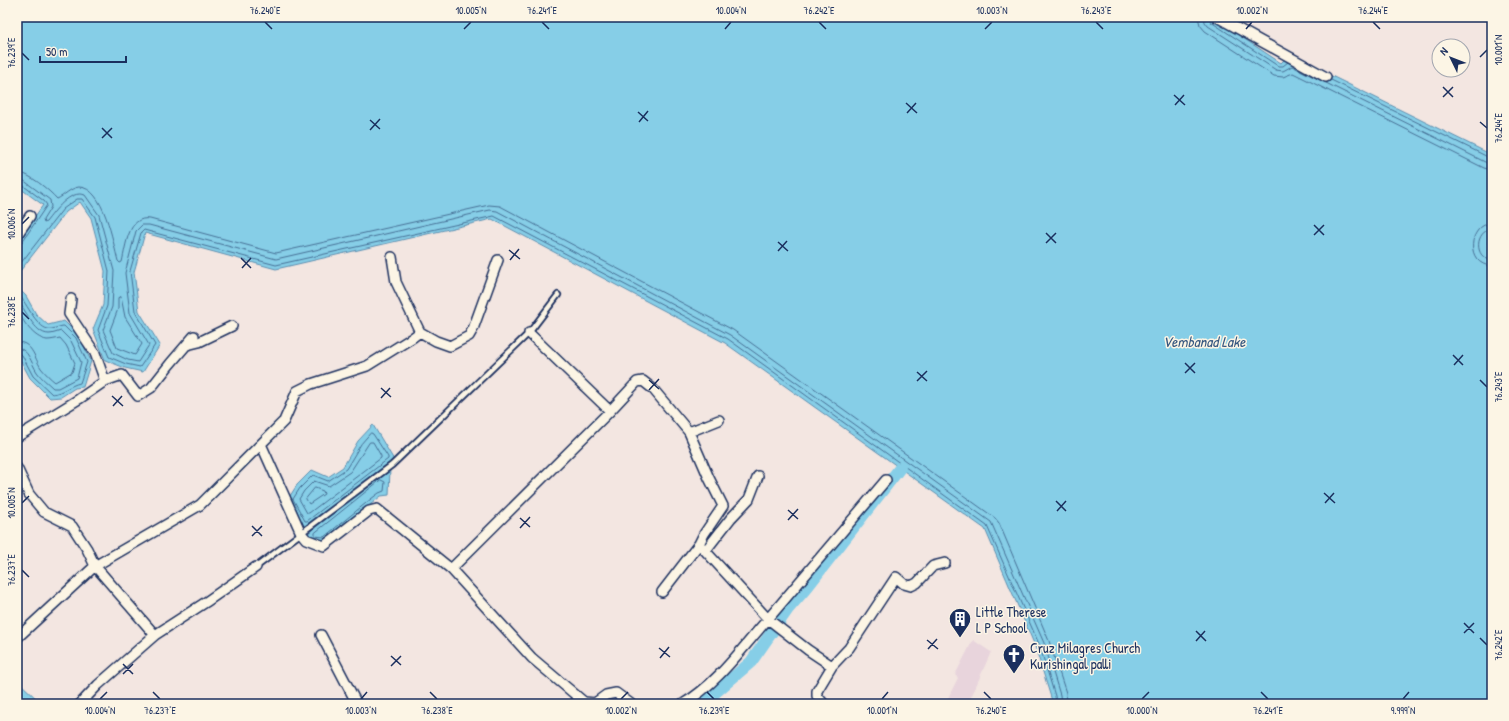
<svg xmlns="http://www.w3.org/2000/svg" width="1509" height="721" viewBox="0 0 1509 721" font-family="'Patrick Hand',sans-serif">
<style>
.built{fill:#e8d4dc}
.water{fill:#86cee7;stroke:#5b8eb0}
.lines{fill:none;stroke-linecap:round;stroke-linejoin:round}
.shore{stroke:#466f95;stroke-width:1}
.canal{stroke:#86cee7;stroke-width:12}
.service-casing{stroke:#1b2f5e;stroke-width:8}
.minor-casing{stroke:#1b2f5e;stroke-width:12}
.service{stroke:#fcf5e5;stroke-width:4.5}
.minor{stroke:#fcf5e5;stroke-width:9}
.ticks{fill:none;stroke:#1b2f5e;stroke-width:1.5}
.labels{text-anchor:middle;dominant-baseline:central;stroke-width:3;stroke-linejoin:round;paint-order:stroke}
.poi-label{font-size:14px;fill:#1b2f5e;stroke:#fcf5e5;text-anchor:start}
.water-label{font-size:15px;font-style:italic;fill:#365780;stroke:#fcf5e5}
.neatline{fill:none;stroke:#1b2f5e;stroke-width:1.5}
.ticks-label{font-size:10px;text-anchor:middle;fill:#1b2f5e}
</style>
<rect width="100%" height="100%" fill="#f3e6e1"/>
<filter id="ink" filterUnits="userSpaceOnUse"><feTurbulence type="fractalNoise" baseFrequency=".025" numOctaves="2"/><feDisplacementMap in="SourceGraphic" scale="8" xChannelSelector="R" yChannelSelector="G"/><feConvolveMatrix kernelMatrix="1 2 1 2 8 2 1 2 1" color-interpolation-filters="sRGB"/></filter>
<g filter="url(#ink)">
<path class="built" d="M973 640 991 652 968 704H945L958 678 955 675Z"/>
<path class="water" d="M17 17H1211L1281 63 1289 55 1492 155V234L1487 247 1492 252V704H1053L1035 646 985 529 725 343 492 219 276 269 145 233 134 272 139 311 160 345 143 372 125 368 105 360 93 329 103 305 105 271 91 218 80 202 66 212 17 275V242L43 205 17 186Z
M17 287 26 296 36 314 48 325 64 321 79 336 91 361 83 387 75 388 61 397 50 398 30 378 17 354Z
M373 425 394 460 304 528 288 499 297 485 312 470 328 477 343 467 358 441Z
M390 468 389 495 381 496 325 542 314 540 307 534Z
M17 680 18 681 42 704H17Z"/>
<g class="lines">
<path class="shore" d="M1198 17 1200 25 1205 31 1274 76 1283 77 1293 73 1484 168 1492 170
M1204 17 1205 22 1208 26 1276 70 1283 71 1292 66 1320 80
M1209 17 1211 22 1278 66H1283L1288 62
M1331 80 1492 159
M1324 82 1487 163 1492 164
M17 172C29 173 49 190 57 199 64 196 70 188 79 187 104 187 113 243 118 261L120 263 122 262C126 246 128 215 150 219L276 253 489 205 500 206 733 330 995 518 999 523 1049 641 1066 693 1067 704
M17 178 23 180 50 200 51 207 43 220 44 223 46 222C54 212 70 189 85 195L99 215 114 271 112 307 103 330 113 353 128 360 138 362 149 345 130 313 125 273 136 231 142 225H149L276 259 490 210 497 211 730 335 991 522 1044 643 1060 695 1061 704
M17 184H21L44 201 47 205 22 242 17 243
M1492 223C1468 224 1464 265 1492 266
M1492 229C1475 230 1473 259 1492 260
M17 268 63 209 77 199H82L95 217 109 271 107 306 98 330 109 357 126 364 140 367 155 345 135 311 130 271 141 233 144 230 276 265 494 216 728 339 987 526 1039 644 1055 696 1056 704
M17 292C25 300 36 327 48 329 53 330 59 326 64 326L76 338 87 362 80 383C70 385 63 393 52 394L33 376 22 355 17 353
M121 297 125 317 142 344 135 355 117 348 110 330 118 309V298Z
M17 299C25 308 34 334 49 334 53 334 57 332 61 331L71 341 81 362 77 378 58 388H53C48 383 41 378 37 372 31 363 29 349 17 348
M17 310C23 321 33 338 47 340 51 340 55 339 60 338L66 345 75 363 72 372 55 382C50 378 45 373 41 368 34 357 32 342 17 342
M371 433 373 434 388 457V459L307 521H305L293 499 300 488 313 475 328 481 346 469 361 444Z
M370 442H373L381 456V458L309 513H307L299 499 304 491 314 481 329 486 350 472Z
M381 480 385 482 384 491 379 493 371 499 324 537 315 536V533Z
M315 488 323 491 324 494 309 504 306 499Z"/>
<path class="canal" d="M702 704 751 662 788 609 808 586 900 468"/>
<g class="service-casing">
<path id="service" d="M256 567 392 465 529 333 558 295"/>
</g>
<g class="minor-casing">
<path id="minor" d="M1217 17 1326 77
M17 235 30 216
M71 299 69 314 95 353 105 381
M420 332 436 341 450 346 469 336 473 329 498 260
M529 333 610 411 637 382 643 381 653 389 689 432 709 478 723 506 704 534 699 544 768 619 886 480
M187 345 199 342 232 326
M689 432 719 420
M17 437 79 399 105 381 122 375 138 396 151 388 170 364 194 336
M261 444 301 533 306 539 324 546 369 511 377 509 451 569 532 658 584 702 595 703 606 695 616 693 631 704
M17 468 29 494 44 512 72 526 87 549 95 566 155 635
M706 550 731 518 749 499 758 476
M451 569 610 411
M662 592 699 544
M321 635 357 704
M17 638 95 566 200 505 284 421 297 391 311 384 367 366 412 338 420 332 396 282 392 257
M832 666 849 648 896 577 904 584 911 586 917 583 933 566 945 563
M80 704 98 685 155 635 206 602 256 567
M683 704C717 684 742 648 768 619L808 650 832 666 817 691V696L824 704"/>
</g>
<use href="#service" class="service"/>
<use href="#minor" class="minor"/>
</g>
</g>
<path class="ticks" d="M265 22 272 29M542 22 549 29M819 22 826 29M1096 22 1103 29M1373 22 1380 29M464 29 471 22M725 29 731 22M985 29 992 22M1246 29 1252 22M22 53 29 60M1480 57 1487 50M1443 87 1453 97M1174 95 1185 105M1443 97 1453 87M906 103 917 113M1175 105 1184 95M638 112 648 121M907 113 916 103M370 120 380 129M639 122 648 111M1480 122 1487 128M102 128 112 138M370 130 380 119M102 138 112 128M22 224 29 217M1314 225 1324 235M1046 233 1056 243M1314 235 1324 225M778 242 788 251M1046 243 1056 233M509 250 520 259M778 251 787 241M241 258 251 268M510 260 519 249M242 268 251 258M22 312 29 319M1453 355 1463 365M1185 363 1195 373M1454 365 1463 355M917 372 927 381M1185 373 1195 363M649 380 659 389M1480 380 1487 387M917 381 927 371M381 388 391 397M649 390 659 379M112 396 123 406M381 398 390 388M113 406 122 396M1324 493 1335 503M1056 501 1066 511M22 503 29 496M1325 503 1334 493M788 510 798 519M1057 511 1066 501M520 518 530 527M788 520 798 509M252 526 262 536M520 528 530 517M252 536 262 526M22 570 29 577M1464 623 1474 633M1196 631 1206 641M1464 633 1474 623M1480 638 1487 645M927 640 938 649M1196 641 1205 631M659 648 670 657M928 649 937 639M391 656 401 665M660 658 669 647M123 664 133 674M391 666 401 656M123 674 133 664M153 692 160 699M430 692 437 699M707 692 714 699M984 692 991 699M1261 692 1268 699M100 699 107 692M361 699 367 692M621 699 628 692M882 699 888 692M1142 699 1149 692M1403 699 1409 692"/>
<defs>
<g id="building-pin" transform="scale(1.15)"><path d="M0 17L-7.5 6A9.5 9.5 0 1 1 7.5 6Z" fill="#1b2f5e" stroke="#fcf5e5"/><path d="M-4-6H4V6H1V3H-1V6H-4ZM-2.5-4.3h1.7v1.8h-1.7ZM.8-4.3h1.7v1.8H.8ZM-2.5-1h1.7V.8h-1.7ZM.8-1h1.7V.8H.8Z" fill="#fff"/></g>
<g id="church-pin" transform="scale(1.15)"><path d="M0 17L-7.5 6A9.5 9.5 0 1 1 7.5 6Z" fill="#1b2f5e" stroke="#fcf5e5"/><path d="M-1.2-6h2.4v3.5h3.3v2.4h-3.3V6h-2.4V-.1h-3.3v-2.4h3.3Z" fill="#fff"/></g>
</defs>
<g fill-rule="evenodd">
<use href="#building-pin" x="960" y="619"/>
<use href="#church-pin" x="1014" y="655"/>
</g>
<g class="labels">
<g class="poi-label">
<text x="976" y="611">Little Therese<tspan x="976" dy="16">L P School</tspan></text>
<text x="1030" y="647">Cruz Milagres Church<tspan x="1030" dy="16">Kurishingal palli</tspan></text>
</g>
<g class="water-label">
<text x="1204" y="341">Vembanad Lake</text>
</g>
</g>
<rect width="1509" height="721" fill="none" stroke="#fcf5e5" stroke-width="44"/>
<g transform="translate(1451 58) rotate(313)"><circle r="19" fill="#fcf5e5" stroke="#a2a6af"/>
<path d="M0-3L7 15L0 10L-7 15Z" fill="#1b2f5e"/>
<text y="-6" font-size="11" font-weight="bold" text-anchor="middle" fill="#1b2f5e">N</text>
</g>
<path d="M40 56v6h86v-6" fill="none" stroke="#1b2f5e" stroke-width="2"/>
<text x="46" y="56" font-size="12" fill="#1b2f5e" stroke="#fcf5e5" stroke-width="3" paint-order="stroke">50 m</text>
<rect x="22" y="22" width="1465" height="677" class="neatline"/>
<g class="ticks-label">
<text x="265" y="14">76.240°E</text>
<text x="471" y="14">10.005°N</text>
<text x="542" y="14">76.241°E</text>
<text x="731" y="14">10.004°N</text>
<text x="819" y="14">76.242°E</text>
<text x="992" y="14">10.003°N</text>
<text x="1096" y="14">76.243°E</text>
<text x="1252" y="14">10.002°N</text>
<text x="1373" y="14">76.244°E</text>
<text transform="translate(1498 50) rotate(-90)" y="4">10.001°N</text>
<text transform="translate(11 53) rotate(-90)" y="4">76.239°E</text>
<text transform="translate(1498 128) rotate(-90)" y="4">76.244°E</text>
<text transform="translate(11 224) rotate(-90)" y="4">10.006°N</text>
<text transform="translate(11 312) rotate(-90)" y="4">76.238°E</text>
<text transform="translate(1498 387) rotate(-90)" y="4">76.243°E</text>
<text transform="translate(11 503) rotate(-90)" y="4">10.005°N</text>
<text transform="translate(11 570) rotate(-90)" y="4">76.237°E</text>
<text transform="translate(1498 645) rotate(-90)" y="4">76.242°E</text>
<text x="100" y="714">10.004°N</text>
<text x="160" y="714">76.237°E</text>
<text x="361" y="714">10.003°N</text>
<text x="437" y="714">76.238°E</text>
<text x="621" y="714">10.002°N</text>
<text x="714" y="714">76.239°E</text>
<text x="882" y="714">10.001°N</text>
<text x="991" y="714">76.240°E</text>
<text x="1142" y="714">10.000°N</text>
<text x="1268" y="714">76.241°E</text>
<text x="1403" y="714">9.999°N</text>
</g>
</svg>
